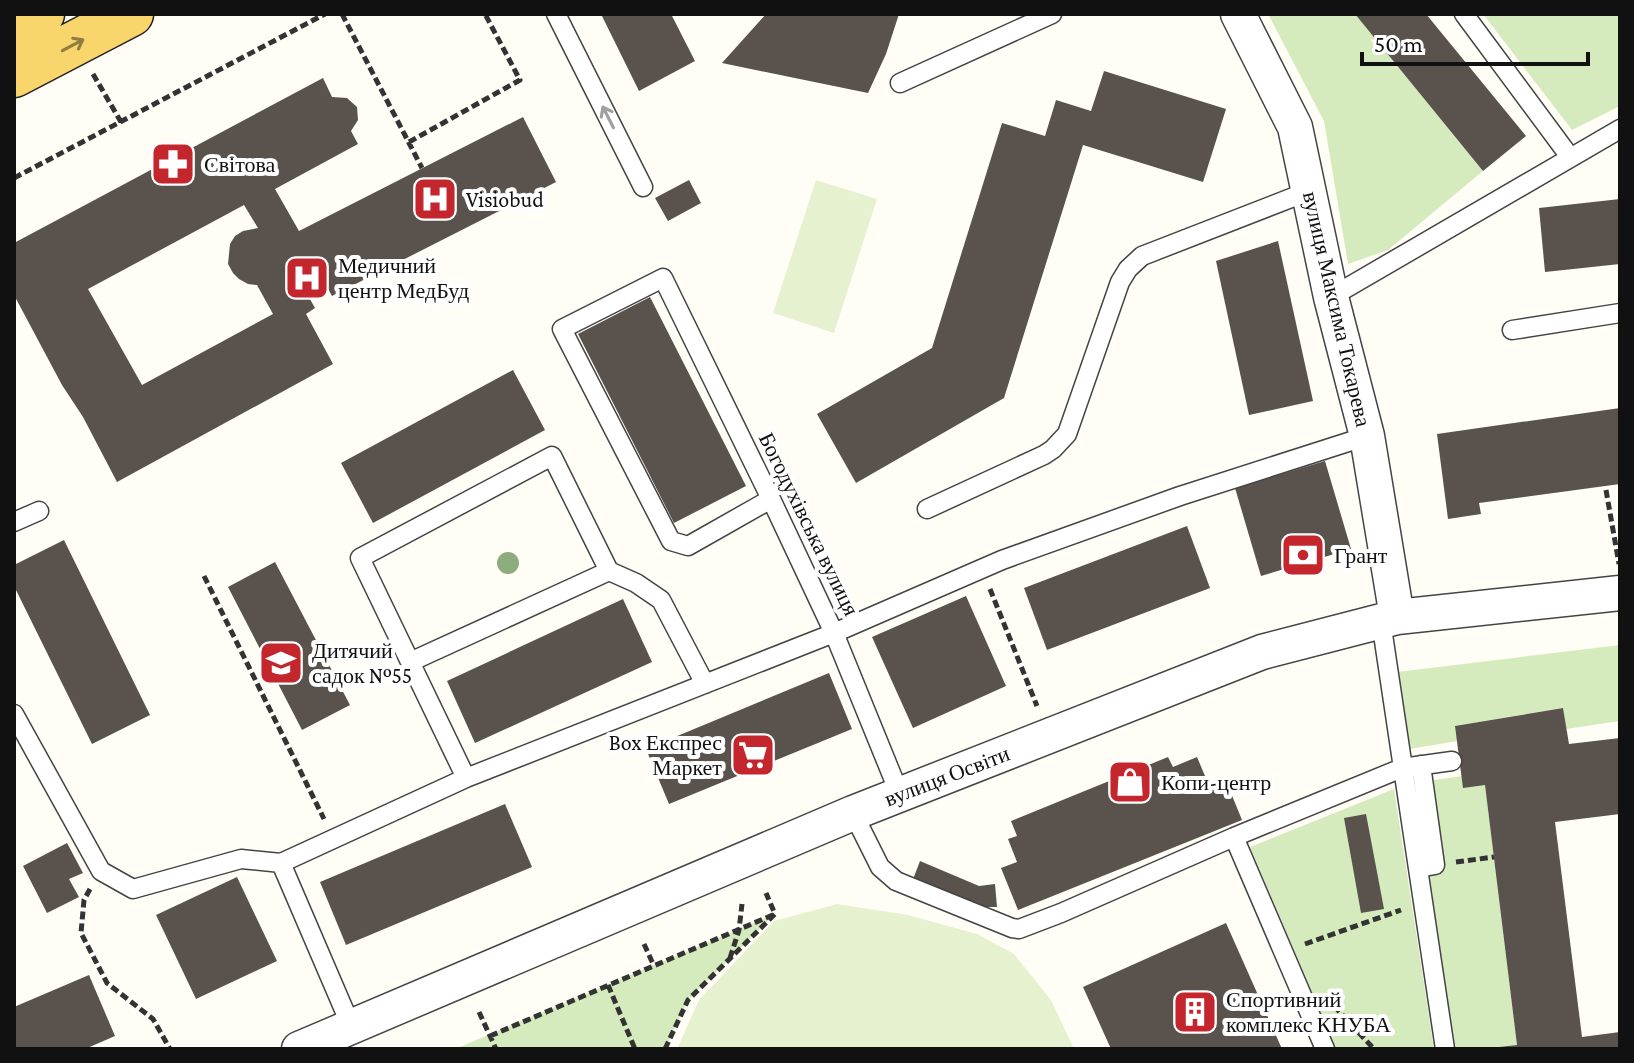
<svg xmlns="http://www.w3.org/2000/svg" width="1634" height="1063" viewBox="0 0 1634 1063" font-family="'Crimson Pro',serif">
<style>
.green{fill:#d5ebbd}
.pitch{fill:#e6f2cf}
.building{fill:#5a524d;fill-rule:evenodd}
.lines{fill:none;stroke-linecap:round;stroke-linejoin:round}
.service-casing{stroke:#444;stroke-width:21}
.minor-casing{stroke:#444;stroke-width:37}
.primary-casing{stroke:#222;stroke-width:47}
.path{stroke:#333;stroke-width:5;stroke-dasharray:8 4;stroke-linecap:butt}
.service{stroke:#fff;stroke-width:18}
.minor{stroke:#fff;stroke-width:34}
.primary{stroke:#f9d66b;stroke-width:44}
.tree{fill:#8dad7f}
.oneway{stroke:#917d42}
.oneway2{stroke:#a0a0a0}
.labels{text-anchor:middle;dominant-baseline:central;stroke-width:8;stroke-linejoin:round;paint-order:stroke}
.poi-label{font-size:22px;fill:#111;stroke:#fff;text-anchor:start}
.street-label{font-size:22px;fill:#111;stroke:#fff}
</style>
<rect width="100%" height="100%" fill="#fffdf5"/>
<path class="green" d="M1268 14H1355L1483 171 1388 250 1348 264 1324 121Z
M1483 14H1620V106L1572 130Z
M1620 645V721L1566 729 1562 708 1456 726 1458 741 1409 749 1397 672Z
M1462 776 1485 785 1517 1045 1484 1049H1453L1414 783Z
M1394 789 1434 1049H1336L1250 847Z
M775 914 688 1000 665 1049H455Z"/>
<path class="pitch" d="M816 180 877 199 834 333 773 313Z
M837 904 908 915 977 934 1014 954 1051 1000 1074 1049H677L699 1000 774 921Z"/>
<path class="building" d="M601 14H671L695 61 639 91Z
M766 14H899L886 54 868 93 722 63Z
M1355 14H1426L1526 136 1483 171Z
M1104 71 1226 109 1203 182 1083 145 1004 398 856 483 817 414 932 348 1002 123 1045 136 1056 100 1091 111Z
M323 78 332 97 347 98 357 107 358 120 351 131 358 144 275 189 299 231 523 117 556 182 332 296 324 281 306 292 315 308 306 314 333 364 117 482 83 417 62 385 14 295V243ZM244 205 258 228 243 231 235 236 230 244 228 264 233 273 239 279 248 284 257 285 273 314 142 385 88 289Z
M689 180 701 203 668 221 655 198Z
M1620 199V264L1545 272 1539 208Z
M1278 241 1313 401 1249 415 1216 261Z
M650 297 746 486 674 523 578 334Z
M513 370 545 430 373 523 341 463Z
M1620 408V484L1479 503 1481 514 1448 519 1437 434Z
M1325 461 1351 549 1261 576 1235 488Z
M1187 526 1210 588 1047 650 1024 588Z
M64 540 150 715 92 744 14 586V565Z
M275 562 350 705 302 730 228 587Z
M966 596 1006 686 913 728 872 637Z
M623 599 652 662 475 743 447 681Z
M829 673 852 729 669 804 646 749Z
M1563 708 1569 744 1620 738V814L1555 822 1582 1037 1620 1032V1049H1500L1499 1047 1517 1045 1485 785 1463 788 1455 726Z
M1168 757 1173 767 1197 757 1208 783 1224 776 1242 820 1018 910 1001 868 1017 862 1008 839 1017 836 1011 821Z
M505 804 532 867 346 945 320 882Z
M1366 814 1384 909 1361 913 1344 818Z
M67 843 83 873 69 879 79 897 47 913 23 866Z
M920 861 979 886 995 884 997 907H975L912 882Z
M237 877 277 961 196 999 156 915Z
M1226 923 1282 1049H1111L1083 987Z
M89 975 115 1036 85 1049H14V1007Z"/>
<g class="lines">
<g class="service-casing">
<path id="service" d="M556 14 643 187
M1464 14 1570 157
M900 83 1052 14
M1331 297 1620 129
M1512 330 1620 313
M771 499 688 546 671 541 562 329 663 278 771 499 834 633 900 795
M927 509 1044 455 1053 449 1067 434 1120 282 1128 269 1142 256 1309 191
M14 522 39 511
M1381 621 1445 1049
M410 662 609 571
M14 714 101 871 133 889 241 859 281 863 466 778 834 633 1002 560 1180 496 1367 436
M466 778 360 558 552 456 609 571 636 583 661 600 705 684
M853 813 880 867 896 881 1012 928 1019 929 1061 913 1234 837 1402 768 1452 761
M1234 837 1325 1049
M281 863 351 1026
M1418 868 1435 865 1421 765"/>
</g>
<g class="minor-casing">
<path id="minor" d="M1238 14 1295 127 1331 297 1367 436 1397 617
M299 1049 853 813 1262 652 1397 617 1620 593"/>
</g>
<g class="primary-casing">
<path id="primary" d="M14 29 42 14
M14 75 131 14"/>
</g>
<path class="path" d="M342 14 422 168
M93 74 121 122
M409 142 520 80 485 14
M14 178 325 14
M1606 490 1619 564
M204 576 324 819
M990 589 1037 706
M1456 862 1494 857
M90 889 84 900 81 933 107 983 153 1019 170 1049
M644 944 654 966
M1305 944 1401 910
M730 958 739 930 742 904
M608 985 635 1049
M1334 1006 1374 1049
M479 1012 496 1049
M490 1036 775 914
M665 1049 688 1000 775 914 766 893"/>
<use href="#service" class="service"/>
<use href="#minor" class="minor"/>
<use href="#primary" class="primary"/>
</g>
<circle class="tree" cx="508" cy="563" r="11"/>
<defs><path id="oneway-shaft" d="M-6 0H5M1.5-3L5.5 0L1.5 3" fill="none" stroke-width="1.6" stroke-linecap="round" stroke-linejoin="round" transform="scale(2)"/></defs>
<use class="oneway" href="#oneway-shaft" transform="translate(73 45) rotate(-28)"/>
<use class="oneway2" href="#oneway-shaft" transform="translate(608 117) rotate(-117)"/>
<defs>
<g id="pharmacy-square" transform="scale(2.3)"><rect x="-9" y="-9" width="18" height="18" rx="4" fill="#c4262e" stroke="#fff"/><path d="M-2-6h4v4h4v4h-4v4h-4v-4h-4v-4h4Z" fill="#fff"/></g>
<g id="hospital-square" transform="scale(2.3)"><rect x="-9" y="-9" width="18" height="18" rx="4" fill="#c4262e" stroke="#fff"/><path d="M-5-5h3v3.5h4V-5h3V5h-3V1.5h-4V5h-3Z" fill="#fff"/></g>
<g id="bank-square" transform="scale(2.3)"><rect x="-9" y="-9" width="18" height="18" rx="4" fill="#c4262e" stroke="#fff"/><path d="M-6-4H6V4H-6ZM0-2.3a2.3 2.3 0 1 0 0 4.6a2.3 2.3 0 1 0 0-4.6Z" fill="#fff"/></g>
<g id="school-square" transform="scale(2.3)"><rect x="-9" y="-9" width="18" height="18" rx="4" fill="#c4262e" stroke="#fff"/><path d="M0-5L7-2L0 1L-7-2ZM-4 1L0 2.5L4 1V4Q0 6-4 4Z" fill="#fff"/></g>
<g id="supermarket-square" transform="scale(2.3)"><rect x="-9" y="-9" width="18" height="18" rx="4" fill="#c4262e" stroke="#fff"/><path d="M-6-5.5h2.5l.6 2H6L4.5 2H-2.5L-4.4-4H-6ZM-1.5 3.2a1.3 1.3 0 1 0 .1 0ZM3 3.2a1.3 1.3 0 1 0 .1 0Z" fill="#fff"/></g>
<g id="shop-square" transform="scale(2.3)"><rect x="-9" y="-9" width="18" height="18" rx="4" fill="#c4262e" stroke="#fff"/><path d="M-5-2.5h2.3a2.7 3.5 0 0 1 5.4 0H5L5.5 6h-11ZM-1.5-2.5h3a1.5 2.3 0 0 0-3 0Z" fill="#fff"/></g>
<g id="building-square" transform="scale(2.3)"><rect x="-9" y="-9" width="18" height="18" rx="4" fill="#c4262e" stroke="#fff"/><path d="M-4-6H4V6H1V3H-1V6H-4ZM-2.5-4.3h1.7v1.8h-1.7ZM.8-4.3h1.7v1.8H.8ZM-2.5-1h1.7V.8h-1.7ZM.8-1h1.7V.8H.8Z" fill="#fff"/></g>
</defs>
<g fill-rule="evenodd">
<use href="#pharmacy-square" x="173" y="164"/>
<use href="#hospital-square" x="435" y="199"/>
<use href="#hospital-square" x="307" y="278"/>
<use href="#bank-square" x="1303" y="555"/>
<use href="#school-square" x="281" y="663"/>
<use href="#supermarket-square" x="753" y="755"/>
<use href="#shop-square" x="1130" y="782"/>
<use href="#building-square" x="1195" y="1012"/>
</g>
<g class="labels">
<g class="poi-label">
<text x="204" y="164">Світова</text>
<text x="466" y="199">Visiobud</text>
<text x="338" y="265">Медичний<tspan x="338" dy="25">центр МедБуд</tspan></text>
<text x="1334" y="555">Грант</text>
<text x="312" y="650">Дитячий<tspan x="312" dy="25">садок №55</tspan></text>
<text x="722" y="742" text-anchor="end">Box Експрес<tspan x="722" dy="25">Маркет</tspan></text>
<text x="1161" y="782">Копи-центр</text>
<text x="1226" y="999">Спортивний<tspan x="1226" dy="25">комплекс КНУБА</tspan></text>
</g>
<g class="street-label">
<text transform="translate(1337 309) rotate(77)">вулиця Максима Токарева</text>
<text transform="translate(809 524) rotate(64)">Богодухівська вулиця</text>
<text transform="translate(947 776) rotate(-21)">вулиця Освіти</text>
</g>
</g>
<rect width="1634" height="1063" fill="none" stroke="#111111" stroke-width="32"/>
<path d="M1362 52v12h226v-12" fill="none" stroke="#111111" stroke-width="4"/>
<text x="1374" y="52" font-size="24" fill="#111111" stroke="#ffffff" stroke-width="6" paint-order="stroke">50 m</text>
</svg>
